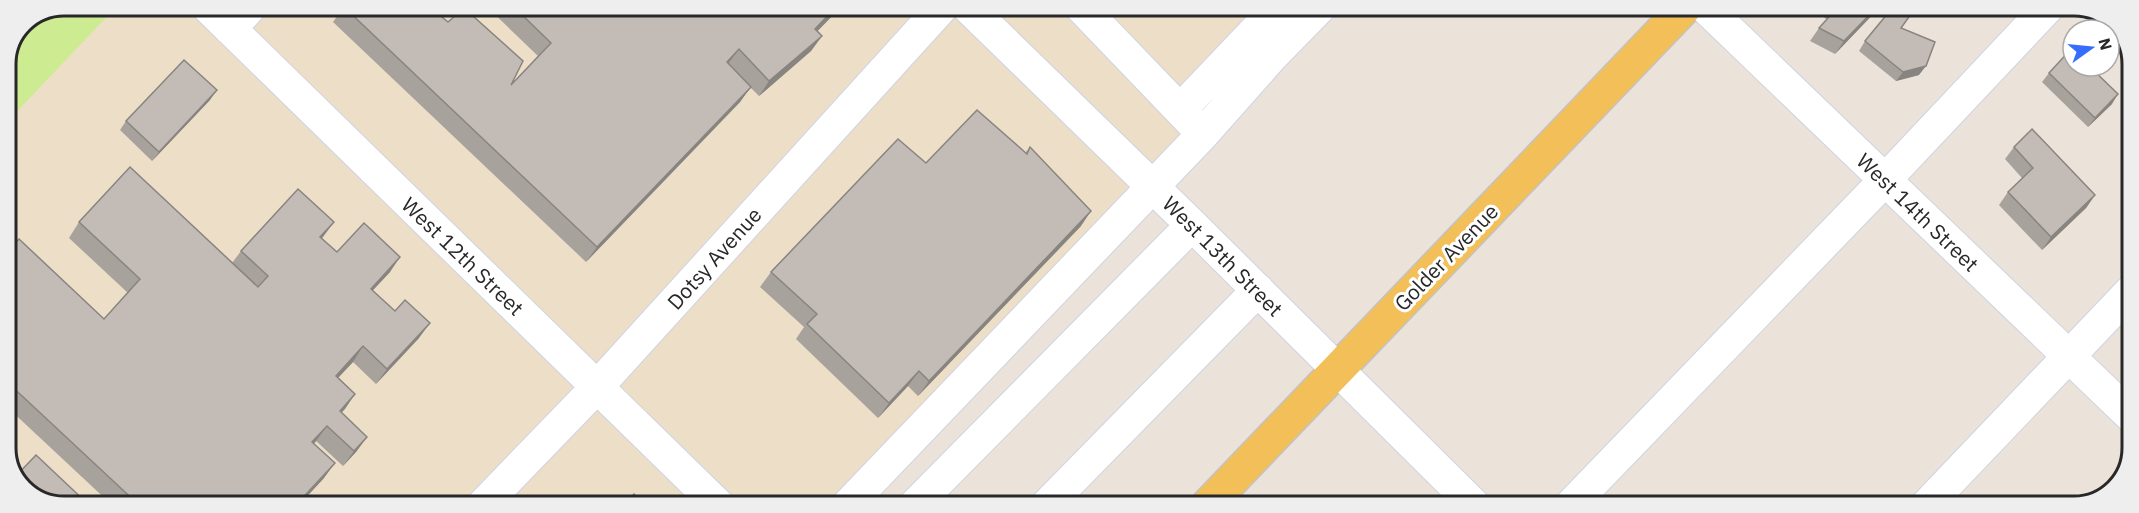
<svg xmlns="http://www.w3.org/2000/svg" width="2139" height="513" viewBox="0 0 2139 513" font-family="'IBM Plex Sans',sans-serif">
<style>
.education{fill:#eddec8}
.pitch{fill:#cdeb90}
.lines{fill:none;stroke-linecap:round;stroke-linejoin:round}
.minor-casing{stroke:#cfd4e2;stroke-width:34}
.major-casing{stroke:#c3c3c3;stroke-width:36}
.minor{stroke:#fff;stroke-width:32}
.major{stroke:#f2bf58;stroke-width:33}
.wall{fill:#a8a29d}
.shaded-wall{fill:#88847f}
.building{fill:#c3bcb6;stroke:#88847f;stroke-width:1.5}
.labels{text-anchor:middle;dominant-baseline:central;stroke-width:6;stroke-linejoin:round;paint-order:stroke}
.street-label{font-size:21px;fill:#282828;stroke:#fff}
.rim{fill:none;stroke:#282828;stroke-width:3}
</style>
<rect width="100%" height="100%" fill="#ebe2d9"/>
<path class="education" d="M65 6 1311 7 836 506H53L21 487 6 456V64L23 23Z"/>
<path class="pitch" d="M65 6H117L6 123V64L23 23Z"/>
<g class="lines">
<g class="minor-casing">
<path id="minor" d="M207 6 719 506
M968 7 1192 225 1476 507
M1081 7 1203 134
M1705 7 2132 417
M230 29 251 6
M1181 109 1278 7
M482 506 597 387 942 7
M847 506 1203 134 1273 55 1320 7
M914 506 1192 225
M1046 506 1258 290
M1569 507 1885 180 2048 7
M1925 507 2132 290"/>
</g>
<g class="major-casing">
<path id="major" d="M1207 506 1685 7"/>
</g>
<use href="#minor" class="minor"/>
<use href="#major" class="major"/>
</g>
<path class="wall" d="M345 6 439 15 511 85 538 56 486 6H842L817 31 822 36 811 51 759 96 750 87 740 102 586 262 333 22Z
M1813 7H1880L1835 54 1810 41 1819 28 1827 20Z
M1901 28 1919 75 1896 81 1859 51 1865 41Z
M2049 73 2112 104 2088 127 2042 82Z
M210 100 152 161 120 130 126 121Z
M1030 147 1081 226 918 396 908 386 878 418 796 339 804 327 760 287 771 272 926 163 1025 153Z
M2014 147 2095 195 2086 208 2042 250 1999 205 2008 192 2022 178 2005 159Z
M79 222 232 263 241 251 322 238 337 252 390 272 372 291 419 338 376 384 353 362 338 377 355 394 341 413 367 437 356 452 343 466 316 441 314 444 324 478 298 506H113L6 406V253L104 319 128 293 69 238Z"/>
<path class="shaded-wall" d="M443 6H448L426 28 436 12Z
M837 6H842L805 44 815 29Z
M1877 7H1880L1835 54 1844 41Z
M822 36 811 51 759 96 769 81Z
M739 49 728 64 727 62Z
M1926 66 1919 75 1896 81 1903 72Z
M751 87 740 102 586 262 597 247Z
M217 90 210 100 152 161 159 152Z
M2118 94 2112 104 2088 127 2095 118Z
M2095 195 2086 208 2042 250 2051 237Z
M1091 211 1081 226 918 396 929 381Z
M334 222 323 237 309 252 320 237Z
M400 257 390 272 360 304 371 289Z
M430 323 419 338 376 384 387 369Z
M363 346 353 362 326 391 336 376Z
M919 371 908 386 878 418 889 403Z
M355 394 345 409 329 426 340 411Z
M327 426 316 441 302 457 312 442Z
M367 437 356 452 343 466 354 451Z
M335 463 324 478 298 506H295Z"/>
<path class="building" d="M345 6H443L436 12 448 22 464 8 523 61 511 85 551 43 513 6H837L815 29 822 36 769 81 739 49 727 62 751 87 597 247 344 7Z
M1836 7H1877L1844 41 1819 28 1837 8Z
M1893 7H1916L1901 28 1935 42 1926 66 1903 72 1865 41Z
M2071 49 2073 51V66H2089L2118 94 2095 118 2049 73Z
M184 60 217 90 159 152 126 121Z
M977 110 1027 154 1030 147 1091 211 929 381 919 371 889 403 807 324 817 314 771 272 898 139 926 163Z
M2032 129 2095 195 2051 237 2008 192 2033 168 2014 147Z
M130 167 258 287 268 276 241 251 298 189 334 222 320 237 337 252 364 223 400 257 371 289 395 311 405 300 430 323 387 369 363 346 336 376 355 394 340 411 367 437 354 451 327 426 312 442 335 463 295 506H140L6 381V253L19 239 104 319 140 279 79 222Z
M36 455 90 506H53L21 487 16 476Z
M634 494 646 506H623Z"/>
<g class="labels">
<g class="street-label">
<text transform="translate(1918 212) rotate(44)">West 14th Street</text>
<text transform="translate(463 256) rotate(44)">West 12th Street</text>
<text transform="translate(1223 256) rotate(45)">West 13th Street</text>
<text transform="translate(1446 257) rotate(-46)">Golder Avenue</text>
<text transform="translate(714 258) rotate(-48)">Dotsy Avenue</text>
</g>
</g>
<path d="M0 0H2139V513H0ZM64 16H2074A48 48 0 0 1 2122 64V448A48 48 0 0 1 2074 496H64A48 48 0 0 1 16 448V64A48 48 0 0 1 64 16Z" fill="#eee" fill-rule="evenodd"/>
<path class="rim" d="M64 16H2074A48 48 0 0 1 2122 64V448A48 48 0 0 1 2074 496H64A48 48 0 0 1 16 448V64A48 48 0 0 1 64 16Z"/>
<g transform="translate(2091 48) rotate(75)"><circle r="28" fill="#ffffff" stroke="#a9a9a9" stroke-width="1.5"/>
<path d="M0-4.5L10 22L0 15L-10 22Z" fill="#366efc"/>
<text y="-9" font-size="16" font-weight="bold" text-anchor="middle" fill="#282828">N</text>
</g>
</svg>
